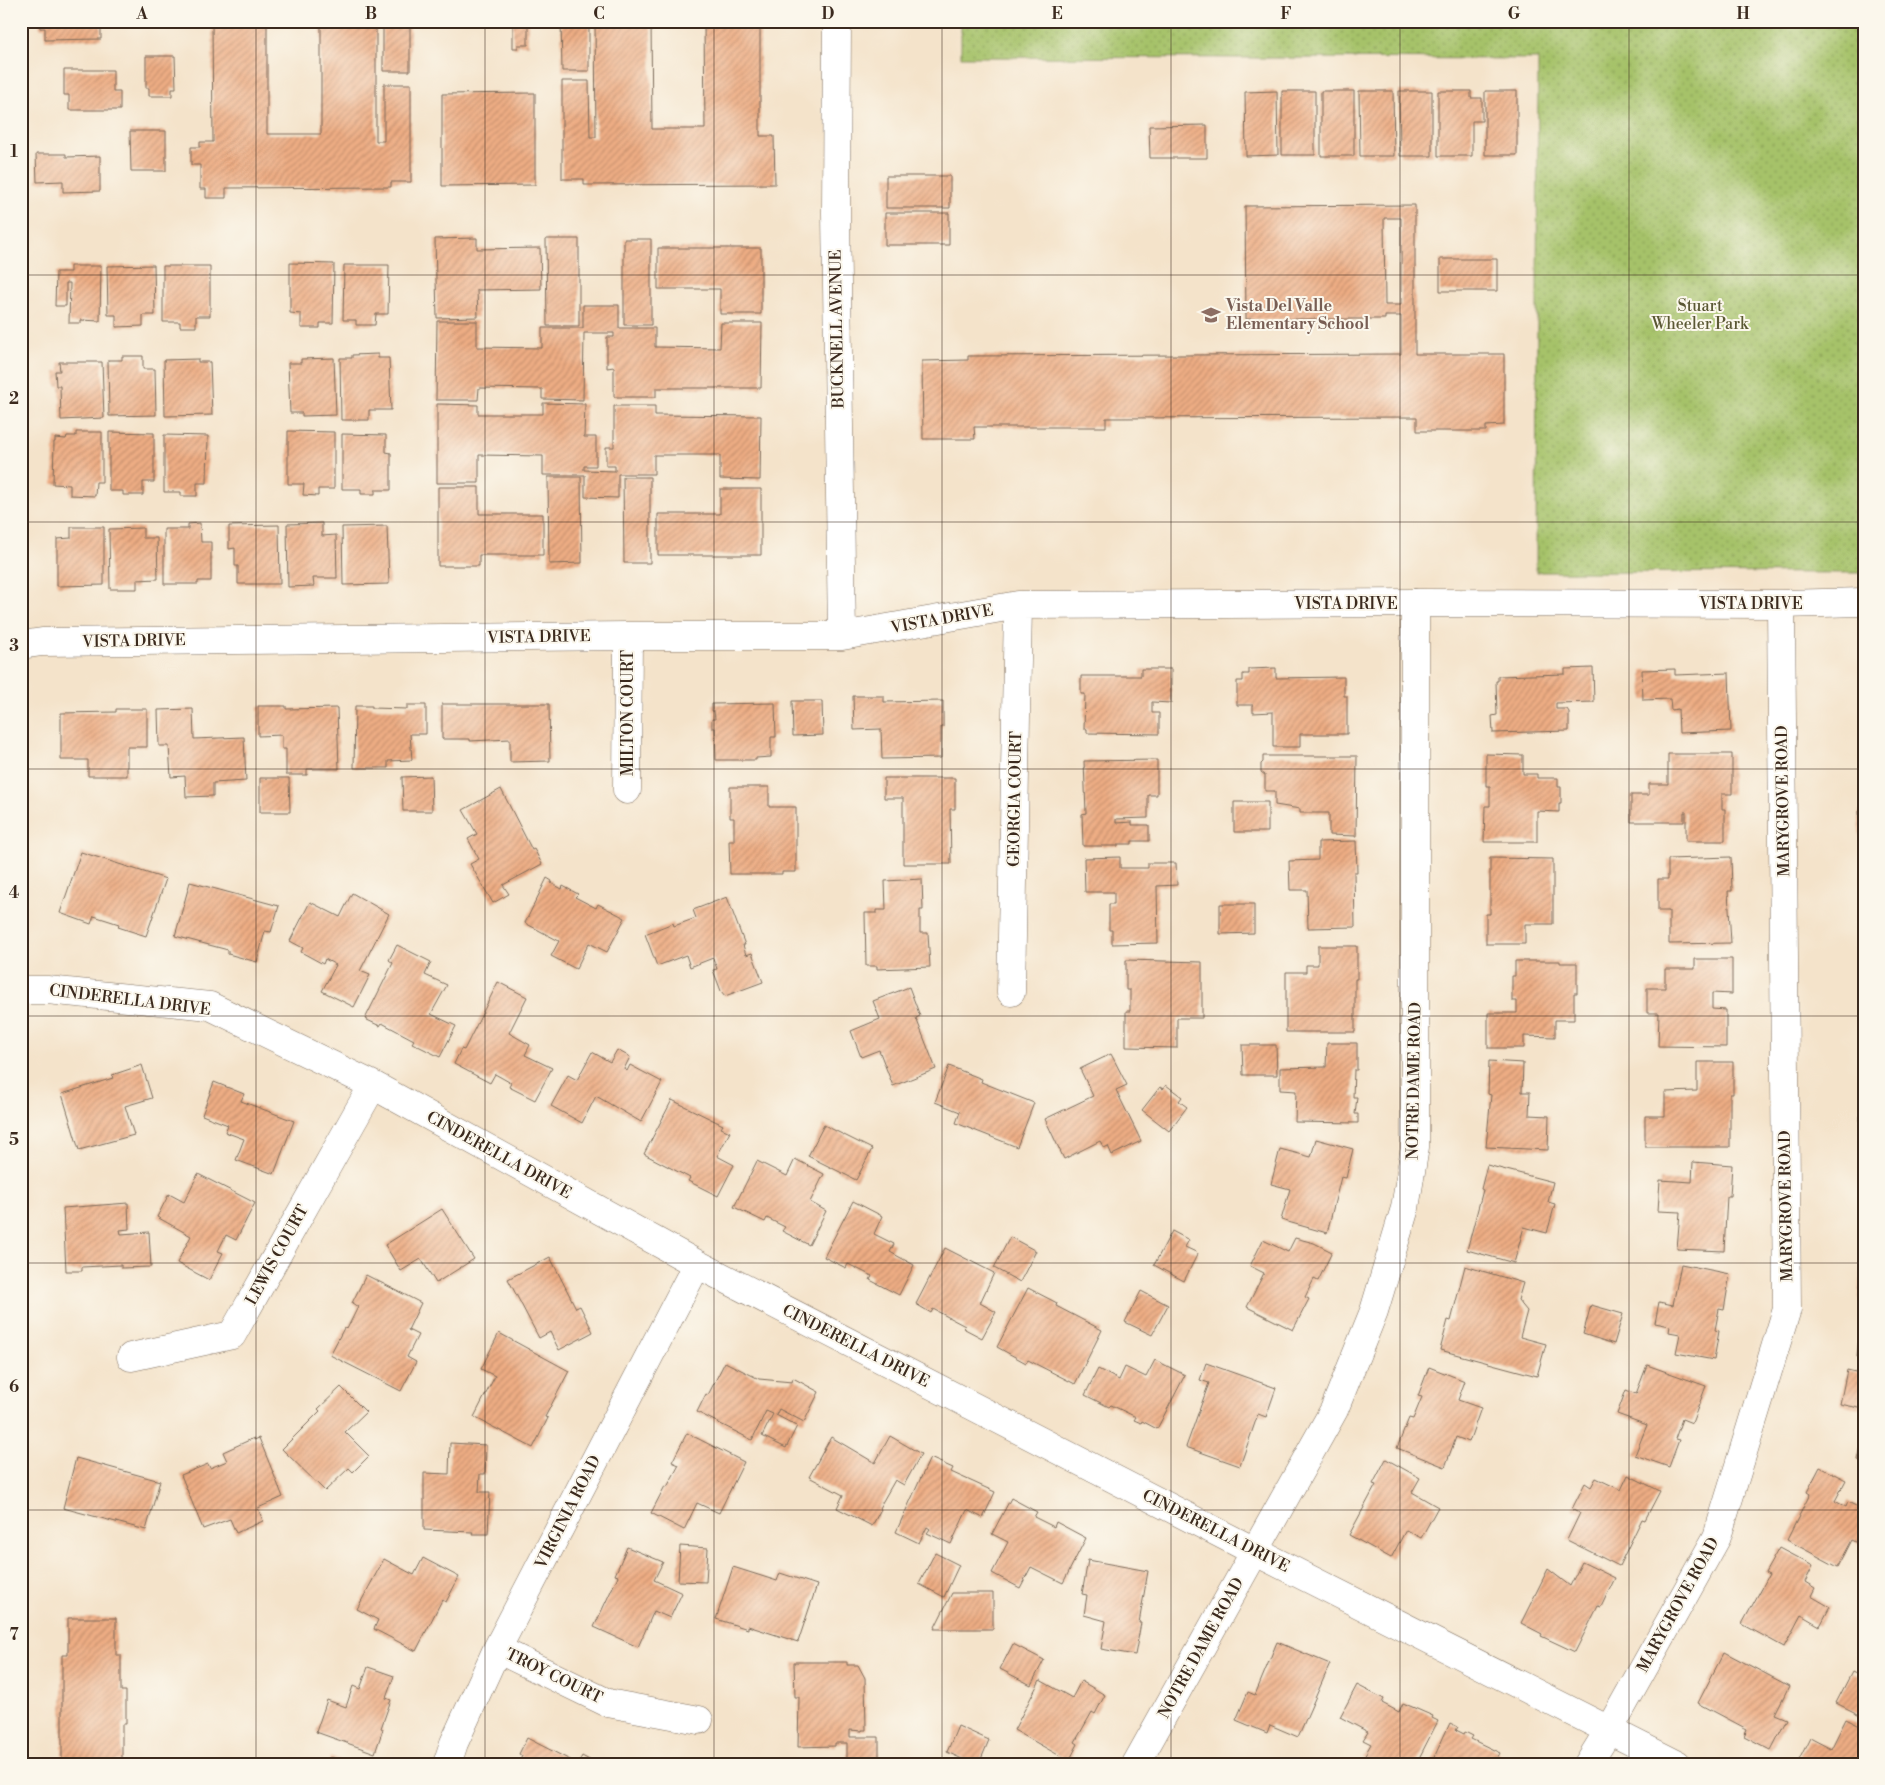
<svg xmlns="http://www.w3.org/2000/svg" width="1885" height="1785" viewBox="0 0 1885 1785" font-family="'Libre Bodoni',serif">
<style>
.park{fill:url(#park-dots);stroke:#707644}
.building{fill:url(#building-hatch);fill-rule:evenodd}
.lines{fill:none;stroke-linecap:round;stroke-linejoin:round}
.minor-casing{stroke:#7c6b5a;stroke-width:29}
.minor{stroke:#fff;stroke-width:28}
.grid{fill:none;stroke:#3b2a1e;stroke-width:1;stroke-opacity:0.55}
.labels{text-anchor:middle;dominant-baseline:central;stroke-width:4;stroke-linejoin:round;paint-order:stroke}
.education-label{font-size:16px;font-weight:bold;fill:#785e54;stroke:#fbf7ec;text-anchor:start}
.park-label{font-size:16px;fill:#5b5834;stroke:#fbf7ec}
.street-label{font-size:16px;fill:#3b2a1e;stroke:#fbf7ec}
.neatline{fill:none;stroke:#3b2a1e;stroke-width:2}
.grid-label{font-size:16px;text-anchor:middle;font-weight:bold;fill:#3b2a1e}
</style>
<defs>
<pattern id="park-dots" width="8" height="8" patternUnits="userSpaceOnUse" patternTransform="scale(1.25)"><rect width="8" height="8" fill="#a6c269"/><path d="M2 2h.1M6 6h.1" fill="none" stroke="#889e56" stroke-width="1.8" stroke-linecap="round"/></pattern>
<pattern id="building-hatch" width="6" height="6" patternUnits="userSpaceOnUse" patternTransform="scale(1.25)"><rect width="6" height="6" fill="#eead84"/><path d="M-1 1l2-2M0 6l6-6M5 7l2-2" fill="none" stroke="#c28d6b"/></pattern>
</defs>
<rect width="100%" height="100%" fill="#fbf7ec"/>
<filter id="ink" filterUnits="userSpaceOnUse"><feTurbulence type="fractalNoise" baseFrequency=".02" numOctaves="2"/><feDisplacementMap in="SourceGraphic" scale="10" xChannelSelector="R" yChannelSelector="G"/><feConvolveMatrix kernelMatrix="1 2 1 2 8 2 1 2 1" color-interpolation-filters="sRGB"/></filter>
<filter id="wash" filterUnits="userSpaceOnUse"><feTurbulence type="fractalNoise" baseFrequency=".0096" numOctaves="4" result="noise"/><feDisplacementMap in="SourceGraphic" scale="20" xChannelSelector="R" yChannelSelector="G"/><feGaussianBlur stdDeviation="1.12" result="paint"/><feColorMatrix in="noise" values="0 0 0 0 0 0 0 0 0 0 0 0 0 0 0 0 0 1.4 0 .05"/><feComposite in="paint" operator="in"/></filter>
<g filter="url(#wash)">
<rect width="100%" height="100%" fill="#f4e3ca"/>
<path class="park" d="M961 21H1864V573L1536 572 1538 59 961 57Z"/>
<g id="blocks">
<path class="building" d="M39 21H101V39L45 40V28H40Z
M212 21H267V134H321V21H376V141H384V84H411V182H391V187L226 188V198H206V189H200V165H191V147H200V142H213Z
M383 21H410V71H383Z
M513 21H528V45H518V48H513Z
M561 21H589V71H562Z
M595 21H651L652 129H705L704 21H760V136H774L775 184 584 185V179H562V81H589L590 137H596Z
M146 56H175L176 88H172V96H149V88H146Z
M64 70H113V92H120V110H69V95H64Z
M1277 91 1278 155 1246 156 1245 92Z
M1282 91H1315V155H1282Z
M1321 91H1354V156H1321Z
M1359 91H1393L1394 156H1360Z
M1399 91H1432V156H1400Z
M1438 91H1471V98H1482V121H1472V156H1438Z
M1485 91H1517V155H1485Z
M535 93V185L442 186V94Z
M1207 125V158H1150L1149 126Z
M130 131H166V171H131Z
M36 154H66V157L100 156V191L63 192V181L37 182Z
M886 176H950V208H886Z
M1415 205V354H1504V425L1486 426V431H1417V417L1106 418V427H974L975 439H923L922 361 968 360V356L1401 354V316H1385V319H1246L1245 206ZM1384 218H1401V305H1385Z
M885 213H949V245H885Z
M477 238V249L540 248 541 289 477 290 478 317 437 318 435 239Z
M546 239H579V326H547Z
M624 239H651V325H624Z
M658 248H761V314H720V289H658Z
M1440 259H1497V291H1440Z
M290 263 334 264 333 323H320V328H301V314L290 313Z
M154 265 155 315H143V326L116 327V315H108L107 266Z
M344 265H389L388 314H376L375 325H356V320H343Z
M70 266H101L100 321 81 320V323H69L70 283H66V306H55L56 272H70Z
M163 266H210V316H196V327H180V322H163Z
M583 305H619V328H655V347L720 348 721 323H762L761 388H656V397H614V367L607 368V337H614V333H584L583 400 542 399V389L479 388 478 400H436L437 321H477V347L542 348V328H583Z
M378 354V358H389L391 410H369V420H341L340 358H352V355Z
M122 356H143V369H155L156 415 109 416 108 360H122Z
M334 358 336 415 302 416V413H290L288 363H301V359Z
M198 359V362H210L212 415 165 416 164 360Z
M59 362H102L104 418 61 420 60 386H56L55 371H60Z
M543 403 585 404 584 437H596V466H584V470L615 471V466H606V447H614V406H655V415L761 416 760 480 720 479V455H654V474H618V498L585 497V475H543V456L479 455V483H437V404L478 405V414H543Z
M288 431 334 432V489H318V496L303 495 304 484H288Z
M76 432H102V482H96L95 496 70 495V485L53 484 54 442H55V438L66 439 67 436H76Z
M109 432 154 433V482H143V495H123V491H109Z
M342 434 386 435V452L391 453V490H375V494H361V489H342Z
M164 435 208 436 207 483H197V496H181V492H164Z
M548 477H581L582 563 549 564Z
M623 477H650V563H624Z
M438 487H479V514H543V555H479V566H438Z
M720 489H761V555H658V514H720Z
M200 523 201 542H211V581H198V584H164V529H188V524Z
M322 523V536L336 535 337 578H313L314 586 288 587 287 524Z
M279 525 280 584H238V566H235V548L229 549V526Z
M387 526 389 584 343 585 342 527Z
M71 527H104V585L57 586V539L71 538Z
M143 528V538H157L158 579 137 580V589H110L109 529Z
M1276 668V678L1344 677V696H1347V734H1300V747H1273V712L1253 713V705H1237V681H1243V674H1249V669Z
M1593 668 1594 702 1556 703V709H1567L1569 712V731L1493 733 1492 716 1497 715 1496 681H1498V676L1565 674V669Z
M1141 669H1171V703L1152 702V713H1159V734L1087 733V729H1084L1085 694H1081V676H1141Z
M1675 669V675L1729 673 1731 731 1679 733 1678 709 1671 710 1670 699 1643 700 1642 670Z
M853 696H884V702L943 701V727H941V758L882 759 881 729 854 730Z
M792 701H822L823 735 793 736Z
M775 703 776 737H771V757L756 758V760H716L715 728H712V719H715L714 711H712V704Z
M442 704H549L550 761 510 762V739L470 741V739H442Z
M407 705H426V734H410L412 760 388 761V768H354L355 706H372V708L407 709Z
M258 706H286V709L337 708 339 769H307V775H286V749H282V735L258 736Z
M116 709H147V747H127V776H88V760H61V713L116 712Z
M193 709 194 739 244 737 246 781 213 783V796L186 797 185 776 171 777 169 746H159L158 710Z
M1486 754 1523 755V774H1537V778H1558V787H1561V803H1559V812L1537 811V842H1484L1485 806H1490V786H1486Z
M1668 754H1732V794H1722V809H1725V841H1686V812H1684V822H1631V795H1649V784H1668Z
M1263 756H1357L1356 836 1329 835V813H1300V809L1275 805V791H1265V775L1261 772V764L1263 762Z
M1157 760V795H1148V818L1116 819V823L1132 822V825H1149V841H1132V844H1118V846H1083L1082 814 1086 813 1084 761Z
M431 776 432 811H403L402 777Z
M260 778H289L290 812H260Z
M884 778H955V809H950L951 864H903V798H884Z
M730 787H769V807H796V872H782V874H730L729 841H734V818H730Z
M501 789 532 850 534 849 542 864 503 885 509 894 493 903 470 864 479 859 468 839 477 834 463 810Z
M1234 802H1268V832H1234Z
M1859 811H1864V840H1860Z
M1356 841 1357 872H1354L1355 927 1308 928 1307 890H1290L1289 861 1318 860V842Z
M81 852 166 879 146 936 118 927 119 924 94 916 91 924 60 913Z
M1861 856H1864V889H1861Z
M1120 857V868H1148V863H1176L1177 885 1157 886 1158 943 1112 944V930H1109V904H1114V892H1085L1084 858Z
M1731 857 1732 891H1728L1731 943 1669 944V911H1658V879H1668V859Z
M1490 858 1553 859V924H1525V944H1486V914H1490Z
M547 878 552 881 551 883 562 889 563 886 578 894 575 897 596 908 598 904 625 918 607 952 589 943 576 969 551 956 559 941 525 923Z
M922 879 923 910H920V933H928L930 967 877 969V966H866L865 913H877V910H886L885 881Z
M190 882 279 906 271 932 265 931 257 962 228 954V950L175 936Z
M352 893 389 914 360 971 370 975 354 1007 322 991 336 965 325 959 323 964 301 952 303 948 290 941 310 902 340 917Z
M727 897 745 945H743L746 955 752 953 763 982 725 996 721 991 713 970 717 969 713 958 690 967 686 955 657 966 645 934 673 923 674 926 696 918 693 910Z
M1220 904H1254V933L1220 934Z
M397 945 431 962 425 975 447 985 431 1014 456 1026 440 1057 412 1043 414 1040 382 1023 380 1026 365 1019 393 963 389 960Z
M1318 946H1357V979H1355V1032H1286V972H1306V965H1318Z
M1695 959H1732V994L1712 993V1009L1726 1010V1047L1658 1046 1659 1013H1647V988H1665V969H1695Z
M1861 959H1864V989H1861Z
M1126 960 1202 962V1018H1177V1048L1126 1047V1011H1130V990H1126Z
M1515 961H1560V963H1577V993H1574V1020H1555V1037L1524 1036V1048H1488V1013H1517V1001H1512V976H1515Z
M498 982 527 997 509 1033 530 1045 525 1055 552 1068 535 1100 509 1087 511 1083 495 1074 490 1083 454 1064 461 1049 464 1050Z
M909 987 920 1016 916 1018 936 1069 893 1086 879 1050 861 1057 851 1031 880 1019 873 1001Z
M1861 1011H1864V1046H1861Z
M1327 1043H1357V1070H1354L1353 1097H1357L1355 1114H1358V1123L1295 1122 1296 1091 1280 1090V1068L1326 1067Z
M1242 1045H1276L1277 1075H1243Z
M617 1050 630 1057 624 1069 627 1071 630 1065 662 1082 641 1122 596 1096 582 1123 551 1106 568 1075 577 1080 592 1052 610 1062Z
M1111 1054 1127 1085 1116 1090 1141 1141 1112 1155 1108 1146 1104 1148 1100 1141 1064 1159 1045 1119 1093 1096 1080 1069Z
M1489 1061 1523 1063 1522 1092H1530L1529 1115 1549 1116 1548 1150 1486 1147 1491 1095 1488 1094Z
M1697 1062H1733V1094H1730V1147H1645V1116H1665V1092L1697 1091Z
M1861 1064H1864V1095H1861Z
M142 1065 152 1098 125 1106 134 1135 79 1150 62 1094 113 1078 112 1075Z
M949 1066 982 1079 981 1082 1034 1103 1017 1147 956 1123 960 1112 935 1102Z
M214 1082 244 1094 241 1101 294 1121 274 1174 236 1160 244 1139 225 1132 228 1125 202 1115Z
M1166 1085 1182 1097 1179 1101 1187 1107 1169 1131 1142 1110 1160 1087 1163 1089Z
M672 1100 723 1125 721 1128 730 1132 717 1156 734 1165 718 1196 688 1181 690 1178 644 1154Z
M1860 1116H1864V1151H1861Z
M824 1125 872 1149 856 1180 808 1156Z
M1316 1139 1353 1149 1346 1178 1341 1177 1327 1233 1281 1220 1290 1189 1271 1184 1280 1149 1311 1157Z
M795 1159 824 1174 810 1202 826 1211 809 1245 782 1231 785 1227 767 1218 765 1222 734 1207 757 1161 787 1176Z
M1693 1162 1732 1165 1730 1196H1727L1724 1251 1677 1249 1680 1212 1658 1211 1660 1180 1692 1182Z
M1487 1165 1553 1182 1548 1202 1555 1204 1547 1233 1524 1227 1514 1263 1467 1250 1483 1190 1481 1189Z
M198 1174 255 1203 236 1240 226 1235 218 1251 223 1253 209 1280 177 1263 191 1236 157 1217 169 1194 184 1202Z
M853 1201 882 1216 874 1234 894 1244 890 1252 914 1265 899 1295 870 1280 872 1276 848 1264 846 1268 824 1257Z
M128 1203 129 1229 120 1230 121 1234 149 1232 151 1267 121 1268V1265L82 1267V1271H66L63 1208Z
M442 1209 474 1259 436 1283 421 1259 401 1271 385 1245Z
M1172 1231 1189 1240 1185 1247 1198 1253 1184 1281 1154 1265Z
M1010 1237 1036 1251 1020 1282 994 1268Z
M1295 1238 1314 1243 1332 1252 1318 1281 1314 1279 1305 1297 1309 1299 1293 1330 1247 1307 1264 1273 1250 1266 1263 1240 1288 1252Z
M945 1248 994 1273 980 1303 996 1312 982 1338 963 1328 965 1326 933 1309 931 1313 916 1304Z
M550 1257 576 1308 580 1306 593 1332 559 1350 550 1332 539 1338 508 1279Z
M1681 1264 1730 1274 1724 1310 1719 1309 1715 1330 1719 1331 1714 1360 1676 1353 1680 1334 1669 1332 1670 1326 1655 1323 1659 1302 1673 1305Z
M1465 1266 1523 1283 1518 1300 1527 1311 1520 1337 1546 1344 1537 1376 1440 1350 1448 1320 1451 1321Z
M1862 1268H1864V1302H1859Z
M366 1275 421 1303 408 1330 418 1335 407 1357 416 1362 401 1391 330 1355 344 1328 347 1329 358 1307 352 1303Z
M1028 1288 1057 1303 1056 1306 1102 1330 1075 1384 1028 1360 1026 1363 997 1347Z
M1141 1291 1168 1305 1152 1335 1125 1322Z
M1862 1304H1864V1357H1857Z
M1591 1305 1623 1314 1614 1344 1583 1334Z
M499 1333 569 1371 545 1417 548 1418 533 1448 474 1417 495 1376 481 1369Z
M1155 1360 1185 1375 1157 1429 1142 1421 1141 1423 1134 1420 1136 1417 1111 1405 1109 1407 1085 1395 1098 1369 1119 1380 1125 1367 1146 1377Z
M725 1362 759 1379 792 1382 793 1378 819 1392 804 1422 779 1409 776 1415 797 1426 786 1448 762 1436 773 1414 766 1411 752 1440 697 1412 706 1394 708 1395Z
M1206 1363 1276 1388 1266 1417 1258 1414 1240 1466 1186 1447 1209 1383 1200 1380Z
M1647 1365 1706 1386 1692 1423 1682 1419 1675 1439 1679 1440 1669 1467 1635 1455 1647 1425 1617 1414 1626 1390 1636 1394Z
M1429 1367 1465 1381 1458 1400 1481 1408 1469 1442 1456 1437 1445 1467 1397 1448 1409 1418 1413 1419 1422 1397 1418 1396Z
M1847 1370 1864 1374V1409L1840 1404Z
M341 1387 366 1412 345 1432 369 1456 353 1472 349 1468 325 1491 282 1449 320 1411 318 1409Z
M687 1433 744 1462 719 1513 697 1503 684 1530 651 1513 665 1486 667 1487 679 1465 672 1462Z
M890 1436 921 1454 904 1485 895 1480 879 1508 881 1509 872 1526 837 1508 843 1495 809 1477 831 1437 875 1463Z
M1863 1437H1864V1462L1858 1460Z
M254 1438V1440L259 1438 283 1497 258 1508 263 1521 236 1533 230 1519 203 1529 181 1475 208 1464 210 1468 227 1461 223 1452Z
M450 1443 486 1445 485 1474H480L479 1492H490L488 1534H472L473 1532 424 1530V1473L449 1474Z
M76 1458 160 1481 146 1530 63 1508Z
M930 1458 953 1468 951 1472 995 1492 983 1518 967 1510 951 1544 927 1533 930 1529 927 1527 919 1543 896 1532Z
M1386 1459 1420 1478 1412 1492 1438 1507 1421 1538 1406 1530 1391 1558 1349 1535 1376 1485 1373 1484Z
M1820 1467 1846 1480 1835 1501 1846 1507 1848 1502 1864 1510V1546L1852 1540 1838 1567 1787 1540 1810 1494 1807 1492Z
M1628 1475 1660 1491 1645 1520 1642 1519 1619 1566 1567 1540 1580 1513 1572 1509 1585 1483 1591 1487 1596 1478 1621 1490Z
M1011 1498 1037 1512 1034 1517 1054 1527 1056 1522 1086 1538 1063 1583 1031 1567 1020 1588 992 1573 1008 1542 992 1534Z
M680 1546 708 1548 706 1582 678 1581Z
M627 1547 663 1562 654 1580 682 1593 670 1618 654 1611 638 1647 594 1627 618 1576 615 1575Z
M1779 1548 1813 1566 1805 1582 1815 1588 1811 1596 1830 1607 1820 1626 1801 1615 1784 1647 1742 1624 1769 1575 1765 1573Z
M935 1553 959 1565 944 1597 919 1584Z
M423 1558 459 1577 446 1602 442 1600 416 1651 374 1629 378 1620 357 1609 384 1559 414 1575Z
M1088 1560 1148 1571 1139 1623H1141L1135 1655 1101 1649 1106 1621 1084 1615 1087 1595 1082 1594Z
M1582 1562 1615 1578 1601 1607 1598 1606 1575 1652 1541 1636 1542 1634 1521 1623 1548 1569 1570 1586Z
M733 1567 777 1581 780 1573 817 1585 798 1642 748 1626V1629L716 1619Z
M952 1593H993V1629H934Z
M68 1618H116V1655H121V1691H126V1724H122V1761H115V1764H68V1761H62V1655H68Z
M1277 1642 1330 1664 1298 1737 1270 1725 1267 1733 1236 1720 1248 1692 1255 1695Z
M1013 1644 1044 1660 1031 1685 1000 1669Z
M1724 1652 1789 1686 1775 1714 1787 1719 1771 1750 1744 1736 1747 1729 1698 1703Z
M794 1662H847V1665H858L865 1678 866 1730H862V1731L850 1730V1737H879V1764H847V1743H835V1746L798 1747 799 1697H795Z
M368 1667 394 1676 386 1698 391 1700 381 1728 383 1729 375 1753 316 1732 327 1700 346 1707 353 1686 360 1689Z
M1852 1672 1864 1678V1717L1836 1703Z
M1040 1680 1072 1698 1081 1681 1105 1695 1095 1714 1092 1712 1075 1742 1078 1744 1069 1761 1014 1730Z
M1357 1685 1384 1699 1382 1703 1399 1712 1403 1703 1433 1716 1432 1718 1438 1721 1416 1764H1374L1363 1758 1371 1744 1363 1740 1368 1732 1340 1717Z
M1846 1719 1864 1728V1764H1797L1810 1738 1831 1749Z
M1450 1723 1458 1727 1456 1730 1464 1734 1465 1732 1473 1736 1471 1739 1500 1753 1494 1764H1431Z
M958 1726 989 1740 979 1764H973L947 1752Z
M527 1738 578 1764H518L522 1756 519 1754Z
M582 1756 597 1764H578Z
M330 1757 347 1763V1764H328Z"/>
</g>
</g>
<g filter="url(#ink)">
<use href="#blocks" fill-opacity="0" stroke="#7c6b5a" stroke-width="1"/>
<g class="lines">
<g class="minor-casing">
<path id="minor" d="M837 21 836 213 842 636
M21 645 42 642 628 636H842L1018 605 1415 603 1781 604 1864 602
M627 790 628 636
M21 990H47L210 1006 373 1085 697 1264 1256 1552 1676 1764
M1011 992 1018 605
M131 1357 232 1335 373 1085
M497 1649 608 1703 699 1720
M447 1764 454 1743 497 1649 697 1264
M1136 1764 1334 1410 1374 1311 1405 1208 1415 1147V603
M1588 1764 1609 1730 1717 1537 1787 1309 1781 604"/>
</g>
<use href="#minor" class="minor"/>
</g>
</g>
<path class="grid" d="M256 21V1764M485 21V1764M714 21V1764M942 21V1764M1171 21V1764M1400 21V1764M1629 21V1764M21 275H1864M21 522H1864M21 769H1864M21 1016H1864M21 1263H1864M21 1510H1864"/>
<defs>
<g id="school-bare" transform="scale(1.5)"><path d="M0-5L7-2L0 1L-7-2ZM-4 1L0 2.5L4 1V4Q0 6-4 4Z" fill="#8d6e63" stroke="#fbf7ec" stroke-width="2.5" paint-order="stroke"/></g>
</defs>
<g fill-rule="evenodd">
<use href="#school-bare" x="1211" y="315"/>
</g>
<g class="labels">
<g class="education-label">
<text x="1226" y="306">Vista Del Valle<tspan x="1226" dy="18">Elementary School</tspan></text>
</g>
<g class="park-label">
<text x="1700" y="306">Stuart<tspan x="1700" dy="18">Wheeler Park</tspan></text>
</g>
<g class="street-label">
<text transform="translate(837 329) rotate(-91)">BUCKNELL AVENUE</text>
<text x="1346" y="604">VISTA DRIVE</text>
<text x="1751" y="604">VISTA DRIVE</text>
<text transform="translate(942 619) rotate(-10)">VISTA DRIVE</text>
<text transform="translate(539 637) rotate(-1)">VISTA DRIVE</text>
<text transform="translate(134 641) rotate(-1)">VISTA DRIVE</text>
<text transform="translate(628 713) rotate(-90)">MILTON COURT</text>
<text transform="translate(1015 799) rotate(-89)">GEORGIA COURT</text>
<text transform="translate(1783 801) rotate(-91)">MARYGROVE ROAD</text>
<text transform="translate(130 1000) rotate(7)">CINDERELLA DRIVE</text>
<text transform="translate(1414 1081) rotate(-89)">NOTRE DAME ROAD</text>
<text transform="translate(499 1155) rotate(29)">CINDERELLA DRIVE</text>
<text transform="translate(1786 1206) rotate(-91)">MARYGROVE ROAD</text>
<text transform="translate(277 1255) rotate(-61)">LEWIS COURT</text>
<text transform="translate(856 1346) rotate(27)">CINDERELLA DRIVE</text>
<text transform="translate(568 1512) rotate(-63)">VIRGINIA ROAD</text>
<text transform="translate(1216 1531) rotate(27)">CINDERELLA DRIVE</text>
<text transform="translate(1678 1605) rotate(-61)">MARYGROVE ROAD</text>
<text transform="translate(1201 1648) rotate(-61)">NOTRE DAME ROAD</text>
<text transform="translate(554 1676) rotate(26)">TROY COURT</text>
</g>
</g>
<rect width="1885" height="1785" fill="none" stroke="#fbf7ec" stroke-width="55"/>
<rect x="28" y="28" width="1830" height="1730" class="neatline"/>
<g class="grid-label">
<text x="142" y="19">A</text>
<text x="371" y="19">B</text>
<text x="599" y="19">C</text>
<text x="828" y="19">D</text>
<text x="1057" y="19">E</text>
<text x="1286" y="19">F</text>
<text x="1514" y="19">G</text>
<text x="1743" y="19">H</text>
<text x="14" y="157">1</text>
<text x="14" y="404">2</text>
<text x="14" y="651">3</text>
<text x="14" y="898">4</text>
<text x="14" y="1145">5</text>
<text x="14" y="1392">6</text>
<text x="14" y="1640">7</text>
</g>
</svg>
